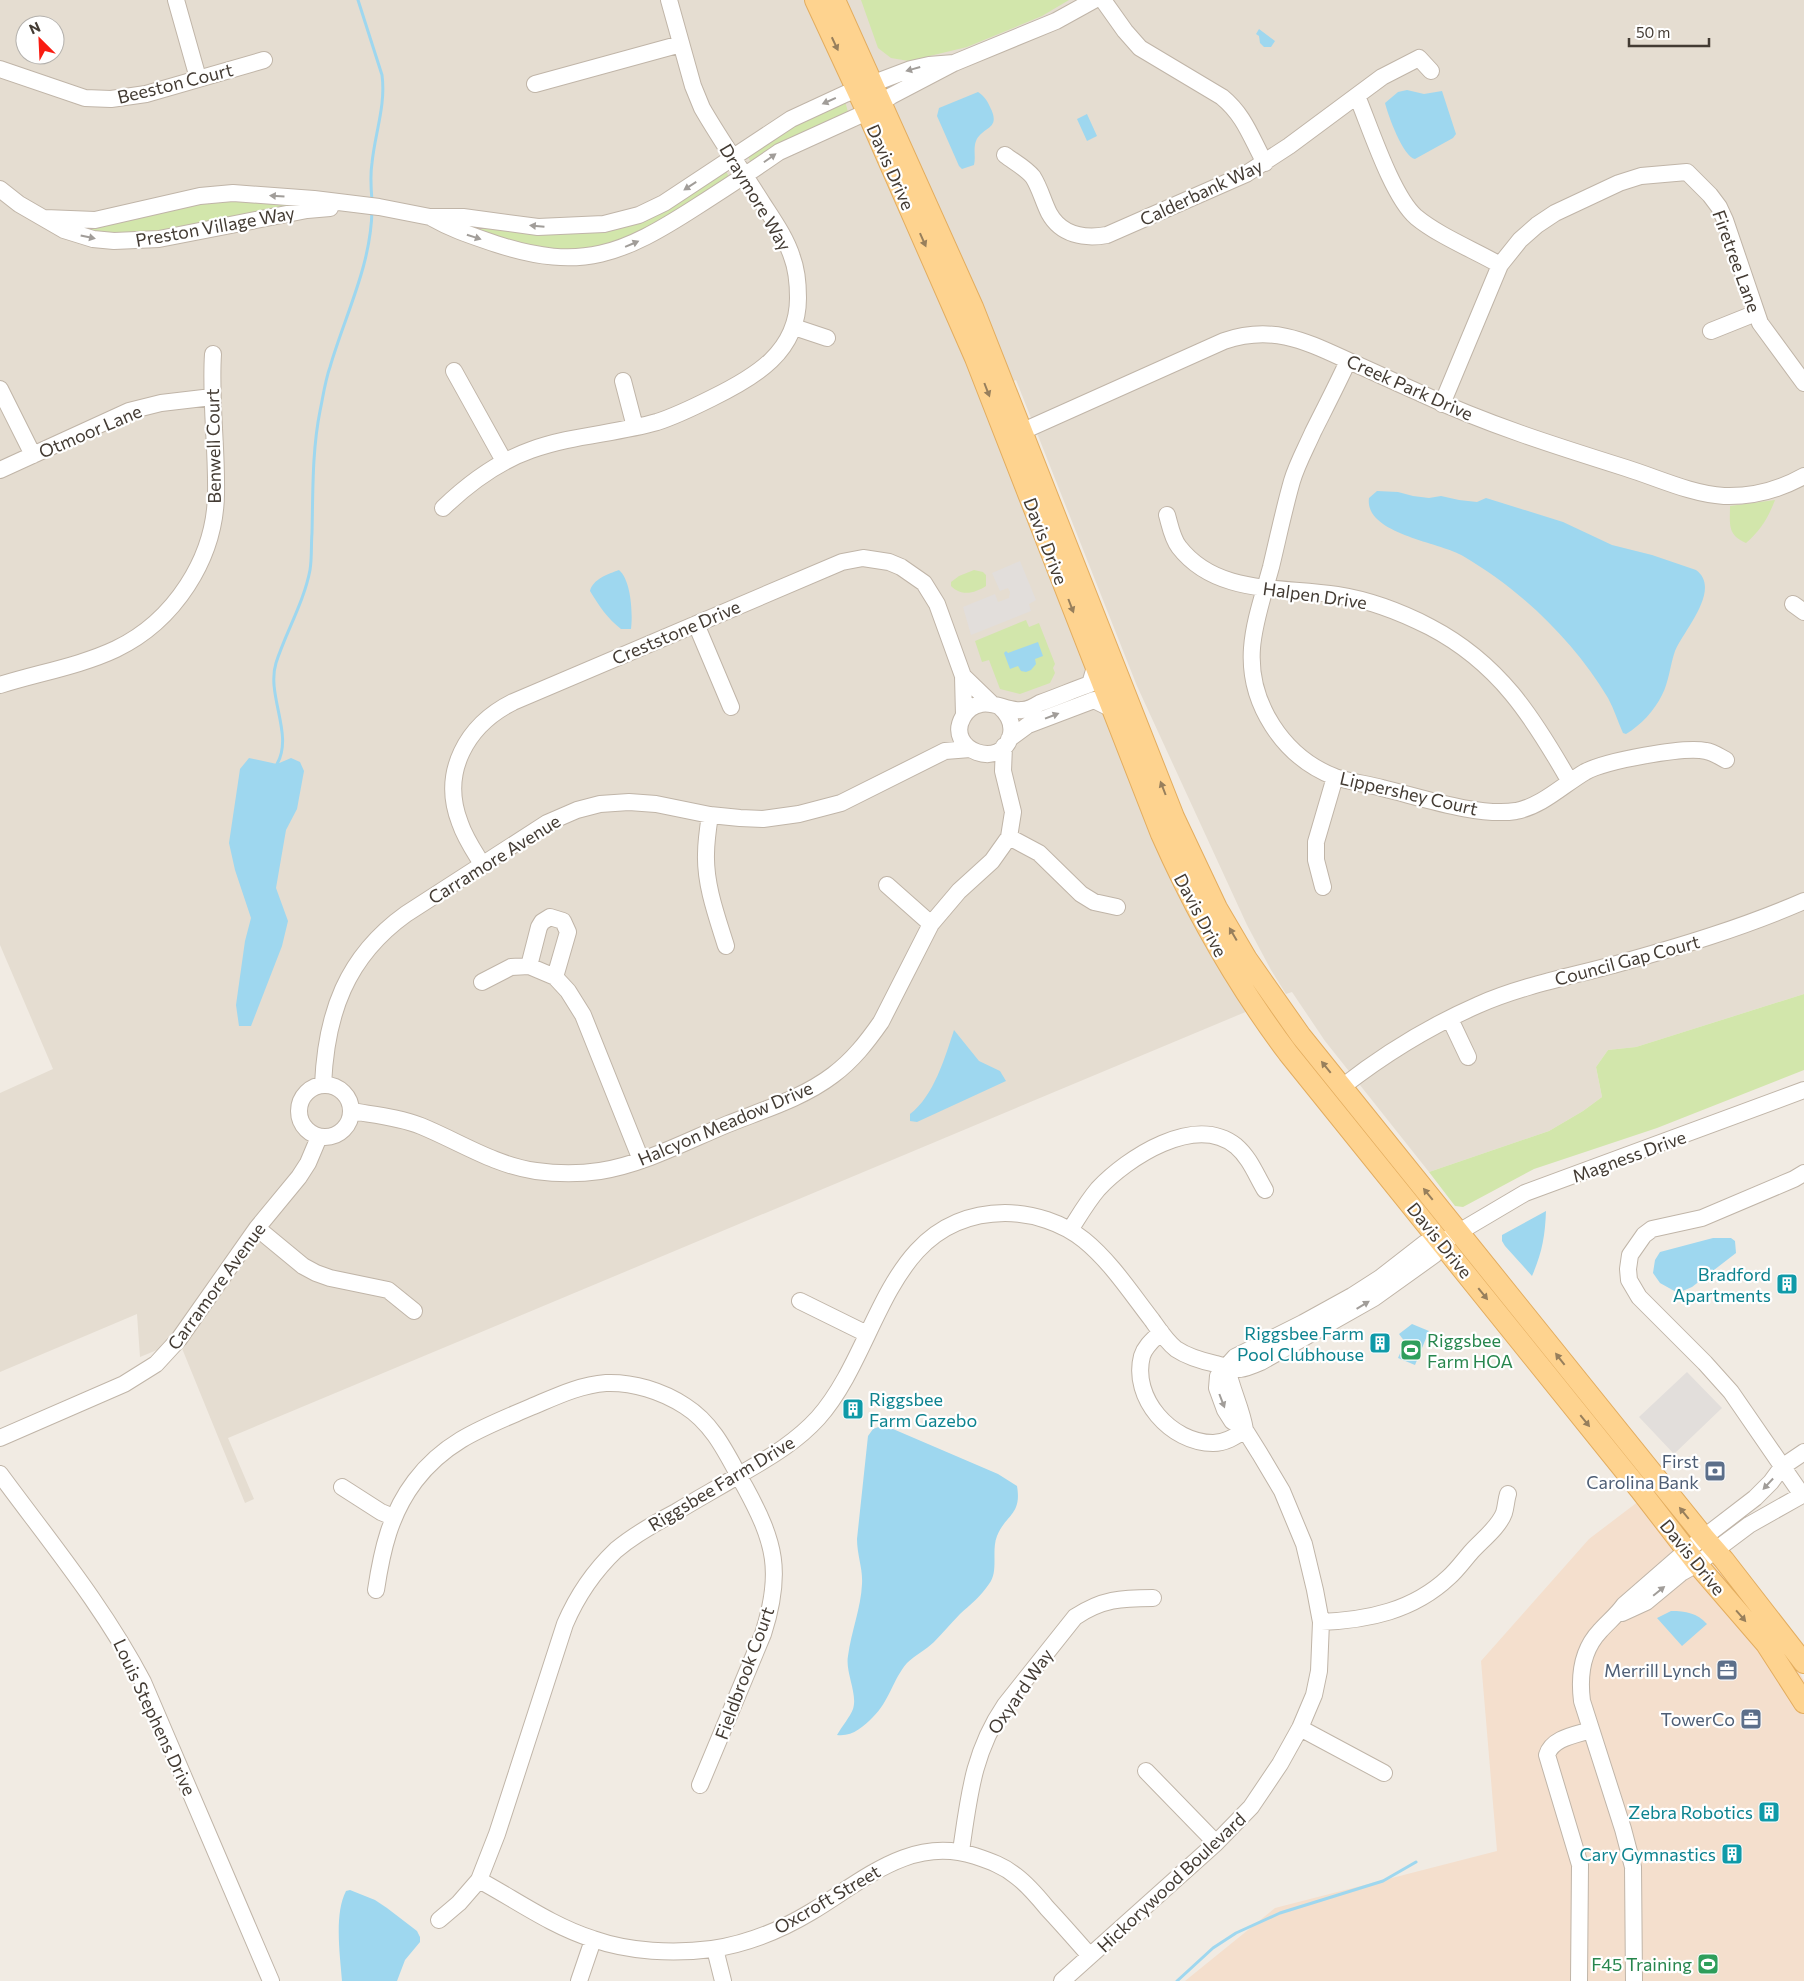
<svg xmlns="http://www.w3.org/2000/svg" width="1804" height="1981" viewBox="0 0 1804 1981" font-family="Commissioner,sans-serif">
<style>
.residential{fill:#e5ddd1;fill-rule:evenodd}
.commercial{fill:#f4dfcd}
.green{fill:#d2e6ab}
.parking{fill:#e2dedb}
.water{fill:#9ed7ef}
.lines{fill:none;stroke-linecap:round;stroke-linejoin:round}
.stream{stroke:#9ed7ef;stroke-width:3}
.minor-casing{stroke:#c0b5a8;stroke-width:18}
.major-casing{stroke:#e3ad5f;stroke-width:22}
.minor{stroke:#fff;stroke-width:16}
.major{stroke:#fed38f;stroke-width:20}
.oneway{fill:#977f5c}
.oneway2{fill:#a19d99}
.labels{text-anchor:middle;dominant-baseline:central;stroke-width:4.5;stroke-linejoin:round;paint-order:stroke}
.street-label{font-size:18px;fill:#433b33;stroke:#fff}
.culture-label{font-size:18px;fill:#0d838f;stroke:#fff;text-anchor:end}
.leisure-label{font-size:18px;fill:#27864d;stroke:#fff;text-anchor:start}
.service-label{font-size:18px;fill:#4e5e75;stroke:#fff;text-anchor:end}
</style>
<rect width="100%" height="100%" fill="#f1ebe3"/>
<path class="residential" d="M0 0H1804V994L1636 1047 1608 1050 1596 1067 1602 1097 1583 1111 1549 1131 1429 1172 1325 1041 1292 992 1286 994 1271 970 1247 925 1137 686 1016 380 991 391 1267 1003 228 1438 254 1499 245 1503 179 1341 140 1357 137 1314 0 1372V1093L53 1069 0 945ZM25 25H55V55H25Z"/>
<path class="commercial" d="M1656 1488 1781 1642 1804 1680V1981H1185L1275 1908 1497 1851 1481 1661 1589 1539Z"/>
<path class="green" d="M861 0H1069L1042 16 967 47 909 61 891 58 878 48Z
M845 101 848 112 751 162 746 154 787 124Z
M726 171 729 177 642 236 582 252H540L488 238 460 220 605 227Z
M220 197 341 204 184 231 88 235 80 223Z
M1775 500C1768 518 1761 530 1746 543 1727 535 1730 524 1730 506Z
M974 570 983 572 986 575V586C975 593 962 597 951 586V582L959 576Z
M1026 620 1029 627 1039 623 1055 664 1053 668 1055 673 1050 683 1020 694 1000 689 989 660 982 662 975 641Z
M1804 994V1070L1657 1128 1534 1169 1463 1207 1455 1206 1429 1172 1549 1131 1583 1111 1602 1097 1596 1067 1608 1050 1636 1047Z"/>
<path class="parking" d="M1020 561 1036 600 1029 604 1031 611 971 635 963 607 995 594 998 602 1009 598 1010 592 1008 588 1000 591 992 573Z
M1687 1372 1722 1408 1674 1454 1639 1417Z"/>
<path class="water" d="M1259 29 1275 41 1271 47H1264L1260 43 1259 36 1256 34Z
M1407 90 1424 94 1442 91 1456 134 1453 138 1415 159C1403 157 1388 115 1385 103L1398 92Z
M978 92C984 96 987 100 990 107 1002 130 982 126 976 141 973 149 976 157 974 165L962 169 959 166 937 116 939 108Z
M1087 114 1097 136 1087 141 1077 119Z
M1377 491 1398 492 1413 496 1429 498 1441 496 1459 500 1477 502 1486 498 1563 522 1612 545 1652 555 1696 570C1722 589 1684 630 1675 651 1670 665 1669 682 1662 695 1654 711 1641 725 1626 734L1623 733C1618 722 1614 709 1608 698 1573 640 1521 590 1463 556 1440 542 1364 534 1369 498Z
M619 570C631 580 633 613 631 629H621C608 619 599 606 590 591 593 579 608 574 619 570Z
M1038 642 1043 656 1035 659 1036 664 1031 670 1026 672 1021 671 1018 666 1010 669 1004 653 1006 651 1008 653Z
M249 758 277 764 291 758 300 762 304 771 297 809 286 830 276 888 288 921 282 946 251 1026H239L236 1005 245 941 251 918 235 870 229 843 240 769Z
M954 1030 979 1061 1000 1071 1006 1081 917 1122 910 1121V1114C934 1096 945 1057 954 1030Z
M1546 1211C1545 1237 1542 1253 1532 1276L1505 1246 1502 1241V1235Z
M1713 1238H1731L1735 1241 1736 1253 1692 1287 1678 1293 1660 1283 1653 1273 1655 1260 1660 1252Z
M1412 1324 1429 1331 1415 1365 1398 1358 1405 1342 1399 1334Z
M881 1426 893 1429 998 1474 1017 1486C1022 1515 1006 1514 997 1536 991 1551 999 1571 989 1584 981 1596 970 1605 960 1614 951 1623 943 1633 934 1642 926 1650 915 1655 907 1663 893 1679 889 1702 873 1717 863 1727 852 1737 837 1735 842 1726 850 1717 853 1709 858 1694 845 1672 848 1656 851 1632 861 1608 862 1584 863 1569 857 1555 857 1539L868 1436 873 1429Z
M1671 1611C1686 1611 1697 1613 1707 1624L1682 1646 1657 1618Z
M350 1890 375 1900 387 1908 417 1931 420 1937V1942L405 1960 397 1981H342C340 1955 334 1914 346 1891Z"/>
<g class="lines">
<path class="stream" d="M358 0 382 75C386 105 375 133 372 163 370 175 371 189 372 201
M277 764C294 735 266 695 276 663 286 632 304 602 310 570 312 558 311 545 312 533 313 493 312 451 320 411 323 397 325 381 330 367 345 315 371 266 372 210
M1177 1981 1213 1948 1236 1933 1280 1913 1383 1881 1416 1862"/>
<g class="minor-casing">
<path id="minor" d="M176 0 198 78
M1103 0 1125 31 1140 48 1222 97C1245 116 1251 138 1265 163
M0 69 85 98 111 99 146 94 264 60
M535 84 681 44
M1357 96C1370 127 1392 196 1416 217 1439 236 1474 250 1500 265
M1005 155C1014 162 1026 168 1033 177 1040 188 1043 201 1049 213 1061 235 1084 239 1107 235L1246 174 1289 146 1382 77 1419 58 1431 71
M0 189 19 204 64 230 93 239 114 241 159 239 307 210 330 208
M45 218 95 220 200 196 233 193 314 199 379 207 430 217H463L538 227 604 224 639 215 664 203 791 119 845 94 911 69 929 65 954 63
M432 218C453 230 473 236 496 244 582 272 623 254 696 207 724 189 752 171 779 152L867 112 891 96 954 63 1056 21 1094 0
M794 327 827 338
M1711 331 1756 313
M1348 361C1337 385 1325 408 1313 432 1306 448 1297 464 1292 481 1284 509 1278 538 1271 567 1264 593 1254 621 1252 648 1248 703 1283 757 1335 777 1350 782 1367 784 1382 788 1420 797 1478 817 1516 811 1542 806 1563 785 1585 772 1605 761 1684 746 1706 751 1713 752 1720 757 1726 760
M454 371 504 461
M623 381 635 427
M0 389 33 455
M1442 404 1500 265 1520 240 1537 225 1555 213 1619 183 1641 176 1687 172 1710 195 1719 207 1725 220 1760 323 1804 383
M1023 431 1224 341C1274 324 1307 342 1351 362 1374 372 1397 383 1420 393 1486 424 1556 446 1626 468 1658 478 1691 494 1724 496 1754 497 1779 490 1804 476
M0 470 129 411 161 403 212 397
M443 508C469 483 497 462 531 450 572 435 615 434 657 422 676 416 694 407 712 398 755 377 798 352 798 298 798 284 797 270 792 257 786 238 774 221 763 204 743 172 721 141 702 108L693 86 669 0
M1167 515C1170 525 1172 538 1179 547 1217 596 1283 586 1337 595 1369 600 1401 612 1430 627 1499 663 1533 717 1570 782
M1793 604 1804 612
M696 624 731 707
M963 676 992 704
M0 685C38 673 80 666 116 649 174 621 215 559 216 494 217 447 210 401 213 354
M1000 707C1008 714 1013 723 1011 734 1003 772 944 750 963 717 967 710 974 705 981 704 995 701 1008 712 1022 710 1028 710 1035 706 1040 703 1057 697 1073 690 1090 684L1095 667
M1009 739 1028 725 1094 700 1112 709
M710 815C708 828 706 841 706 854 705 885 717 917 726 946
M1009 837 1039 853 1081 894 1094 902 1117 907
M482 864C474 851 465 838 460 823 440 772 467 725 513 702L842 562 863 558 889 562 901 567 924 583 937 604 963 676 964 715
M887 885 931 924
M1323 887 1316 860V842L1335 777
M529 966 539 927 542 922 550 917 563 921 568 932 555 977
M482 982 511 967 529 966 555 977 568 991 583 1015 641 1160
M1450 1019 1468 1057
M299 1111a26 26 0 1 1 52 0a26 26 0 1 1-52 0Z
M323 1085C326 1014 346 957 406 914L547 823 577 810 600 804 629 802 656 804 710 815 740 818 763 819 799 814 841 803 945 751 970 749
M1342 1087C1383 1055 1430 1026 1478 1005 1521 986 1568 977 1613 965 1678 947 1742 928 1804 901
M351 1111C374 1115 399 1117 421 1126 460 1142 494 1165 536 1171 557 1174 580 1174 600 1171 644 1164 687 1141 728 1124 763 1110 803 1098 833 1075 853 1060 867 1042 881 1022L931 924 959 891 992 861 1009 837 1013 812 1003 771 1004 746
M257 1228 303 1266 316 1273 330 1278 388 1290 414 1311
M1070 1230C1079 1216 1087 1202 1098 1189 1127 1158 1195 1113 1236 1146 1250 1158 1256 1175 1265 1190
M800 1301 867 1334
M1161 1332C1154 1339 1145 1346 1142 1356 1131 1398 1171 1443 1213 1443 1225 1443 1235 1437 1245 1430
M1227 1367C1231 1389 1242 1409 1245 1430
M0 1438 124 1384 156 1364 179 1339 257 1228 299 1177 308 1163 319 1137
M0 1474C50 1542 104 1607 143 1682L271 1981
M342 1487 381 1512 393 1517
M1802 1495 1731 1392 1705 1363 1639 1297 1629 1280 1628 1269 1630 1255 1644 1235 1652 1229 1702 1218 1794 1179 1804 1173
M376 1590C382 1550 390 1514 415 1481 446 1440 485 1427 531 1407 555 1397 579 1385 606 1383 633 1382 662 1391 685 1406 715 1425 728 1457 745 1487 775 1542 783 1572 763 1634L700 1785
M1622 1613 1646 1602 1681 1573 1697 1564 1749 1525 1804 1494
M1321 1622C1368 1620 1413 1611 1449 1577 1457 1570 1464 1560 1472 1551 1482 1540 1499 1527 1504 1513 1506 1507 1506 1500 1508 1494
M1300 1728 1384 1773
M1146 1771 1216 1843
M961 1851C969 1796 973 1752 1005 1705L1075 1617C1102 1599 1121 1598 1153 1598
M479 1880C516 1900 552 1926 593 1939 630 1952 674 1954 712 1949 747 1944 781 1930 811 1912 863 1881 911 1835 975 1856 990 1861 1004 1866 1016 1876 1028 1885 1038 1897 1047 1908 1062 1924 1076 1940 1090 1956
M439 1920 459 1903 479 1880 497 1834 565 1624C577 1596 594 1571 616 1550 634 1535 655 1523 676 1512 699 1498 723 1485 746 1471 772 1456 797 1441 818 1418 881 1347 885 1214 1005 1213 1033 1213 1063 1223 1084 1240 1111 1262 1131 1293 1152 1320 1159 1330 1166 1341 1176 1349 1188 1357 1202 1361 1216 1364 1239 1370 1238 1372 1261 1362L1374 1298 1434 1255 1442 1242 1525 1193 1804 1090
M715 1949 723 1981
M579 1981 593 1940
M1062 1981 1216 1843 1251 1807 1280 1764 1300 1728 1314 1695 1319 1671 1321 1622 1315 1590 1304 1544 1282 1491 1260 1454 1245 1430 1232 1421 1225 1410 1217 1388 1218 1376 1235 1357 1303 1323 1352 1296 1380 1278 1425 1243 1442 1242
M1579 1981 1580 1865 1547 1755C1552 1738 1575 1735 1591 1730
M1634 1981 1633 1867 1623 1829 1582 1701C1579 1677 1582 1650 1600 1631 1608 1622 1617 1615 1624 1605L1686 1551 1755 1498 1771 1482 1782 1467 1804 1452"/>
</g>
<g class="major-casing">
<path id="major" d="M815 0 867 112 975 358 1161 834C1196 913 1236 984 1288 1053L1640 1490 1697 1564 1766 1644 1804 1703
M835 0 973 307 1174 817 1217 908 1247 959 1301 1036 1704 1537 1724 1560 1804 1663"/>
</g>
<use href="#minor" class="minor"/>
<use href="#major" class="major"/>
</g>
<defs><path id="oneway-solid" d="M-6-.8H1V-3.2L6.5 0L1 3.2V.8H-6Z" transform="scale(1.25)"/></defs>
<g class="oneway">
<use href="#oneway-solid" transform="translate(835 44) rotate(65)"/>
<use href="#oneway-solid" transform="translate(923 240) rotate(66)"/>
<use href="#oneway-solid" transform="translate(987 390) rotate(69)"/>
<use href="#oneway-solid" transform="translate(1071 606) rotate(69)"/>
<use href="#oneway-solid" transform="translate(1163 788) rotate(-111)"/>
<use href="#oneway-solid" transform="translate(1233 934) rotate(-120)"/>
<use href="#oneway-solid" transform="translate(1326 1067) rotate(-129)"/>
<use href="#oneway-solid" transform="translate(1428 1194) rotate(-129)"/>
<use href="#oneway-solid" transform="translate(1483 1294) rotate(51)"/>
<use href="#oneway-solid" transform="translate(1560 1359) rotate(-128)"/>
<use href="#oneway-solid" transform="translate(1585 1421) rotate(51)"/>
<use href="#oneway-solid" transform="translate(1684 1513) rotate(-129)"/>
<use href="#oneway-solid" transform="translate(1741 1616) rotate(49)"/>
</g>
<g class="oneway2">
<use href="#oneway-solid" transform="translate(913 69) rotate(164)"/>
<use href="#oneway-solid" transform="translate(829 101) rotate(156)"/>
<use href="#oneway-solid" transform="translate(770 158) rotate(-35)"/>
<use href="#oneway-solid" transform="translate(690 186) rotate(147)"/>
<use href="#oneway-solid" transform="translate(277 196) rotate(-176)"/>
<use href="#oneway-solid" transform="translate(537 226) rotate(-175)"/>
<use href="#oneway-solid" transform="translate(88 237) rotate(12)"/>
<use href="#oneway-solid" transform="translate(474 237) rotate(18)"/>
<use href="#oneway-solid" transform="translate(632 244) rotate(-23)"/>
<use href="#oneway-solid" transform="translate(1052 716) rotate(-21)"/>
<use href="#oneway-solid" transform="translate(1363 1305) rotate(-31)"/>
<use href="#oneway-solid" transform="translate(1222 1401) rotate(69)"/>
<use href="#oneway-solid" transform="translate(1768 1484) rotate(133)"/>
<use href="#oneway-solid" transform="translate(1659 1591) rotate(-39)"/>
</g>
<defs>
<g id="building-square" transform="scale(1.125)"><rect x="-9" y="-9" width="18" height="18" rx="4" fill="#0f9aa8" stroke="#fff"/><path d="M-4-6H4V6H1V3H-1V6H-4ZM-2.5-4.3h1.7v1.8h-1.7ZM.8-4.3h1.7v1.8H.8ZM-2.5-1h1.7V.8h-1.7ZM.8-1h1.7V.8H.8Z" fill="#fff"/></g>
<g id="stadium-square" transform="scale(1.125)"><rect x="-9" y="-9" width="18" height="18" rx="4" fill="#2e9e5b" stroke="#fff"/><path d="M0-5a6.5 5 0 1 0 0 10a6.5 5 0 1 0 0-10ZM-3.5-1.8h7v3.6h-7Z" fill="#fff"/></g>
<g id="bank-square" transform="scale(1.125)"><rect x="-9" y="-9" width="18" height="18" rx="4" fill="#5c6f8a" stroke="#fff"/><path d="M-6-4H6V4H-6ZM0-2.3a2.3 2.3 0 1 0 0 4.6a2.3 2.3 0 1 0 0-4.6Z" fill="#fff"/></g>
<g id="office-square" transform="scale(1.125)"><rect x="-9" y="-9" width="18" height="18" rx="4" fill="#5c6f8a" stroke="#fff"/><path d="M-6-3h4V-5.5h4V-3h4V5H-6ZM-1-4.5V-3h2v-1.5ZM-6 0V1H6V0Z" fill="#fff"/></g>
</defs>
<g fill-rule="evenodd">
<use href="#building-square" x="1787" y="1284"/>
<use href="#building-square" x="1380" y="1343"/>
<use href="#stadium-square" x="1411" y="1350"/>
<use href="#building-square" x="853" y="1409"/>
<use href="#bank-square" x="1715" y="1471"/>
<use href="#office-square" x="1727" y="1670"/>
<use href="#office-square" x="1751" y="1719"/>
<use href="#building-square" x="1769" y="1812"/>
<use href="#building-square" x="1732" y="1854"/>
<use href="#stadium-square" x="1708" y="1964"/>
</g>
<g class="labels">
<g class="street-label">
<text transform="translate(175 83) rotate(-14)">Beeston Court</text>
<text transform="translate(891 167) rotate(66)">Davis Drive</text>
<text transform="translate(1201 192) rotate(-25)">Calderbank Way</text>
<text transform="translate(756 197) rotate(59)">Draymore Way</text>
<text transform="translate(215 226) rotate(-10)">Preston Village Way</text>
<text transform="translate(1737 261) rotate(70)">Firetree Lane</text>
<text transform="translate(1410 387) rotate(24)">Creek Park Drive</text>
<text transform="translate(90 431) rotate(-23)">Otmoor Lane</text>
<text transform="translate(213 446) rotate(-91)">Benwell Court</text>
<text transform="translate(1046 541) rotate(69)">Davis Drive</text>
<text transform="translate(1315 595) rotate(8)">Halpen Drive</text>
<text transform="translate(676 632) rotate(-23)">Creststone Drive</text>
<text transform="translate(1409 793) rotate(13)">Lippershey Court</text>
<text transform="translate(494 859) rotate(-32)">Carramore Avenue</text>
<text transform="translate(1201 915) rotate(62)">Davis Drive</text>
<text transform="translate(1627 960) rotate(-15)">Council Gap Court</text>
<text transform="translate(725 1123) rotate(-23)">Halcyon Meadow Drive</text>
<text transform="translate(1629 1156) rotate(-20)">Magness Drive</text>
<text transform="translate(1440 1240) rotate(51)">Davis Drive</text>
<text transform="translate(216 1286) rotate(-54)">Carramore Avenue</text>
<text transform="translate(721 1483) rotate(-31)">Riggsbee Farm Drive</text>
<text transform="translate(1693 1557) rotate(51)">Davis Drive</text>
<text transform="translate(744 1673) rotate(-70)">Fieldbrook Court</text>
<text transform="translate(1020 1691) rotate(-55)">Oxyard Way</text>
<text transform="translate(155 1717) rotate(65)">Louis Stephens Drive</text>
<text transform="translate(1171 1882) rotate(-43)">Hickorywood Boulevard</text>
<text transform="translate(827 1899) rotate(-30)">Oxcroft Street</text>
</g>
<g class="culture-label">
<text x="1771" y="1274">Bradford<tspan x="1771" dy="21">Apartments</tspan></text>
<text x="1364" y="1333">Riggsbee Farm<tspan x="1364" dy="21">Pool Clubhouse</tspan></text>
<text x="869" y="1399" text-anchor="start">Riggsbee<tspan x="869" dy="21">Farm Gazebo</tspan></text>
<text x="1753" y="1812">Zebra Robotics</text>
<text x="1716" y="1854">Cary Gymnastics</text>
</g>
<g class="leisure-label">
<text x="1427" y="1340">Riggsbee<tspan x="1427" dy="21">Farm HOA</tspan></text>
<text x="1692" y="1964" text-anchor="end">F45 Training</text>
</g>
<g class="service-label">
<text x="1699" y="1461">First<tspan x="1699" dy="21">Carolina Bank</tspan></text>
<text x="1711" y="1670">Merrill Lynch</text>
<text x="1735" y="1719">TowerCo</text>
</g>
</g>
<g transform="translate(40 40) rotate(336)"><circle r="24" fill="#ffffff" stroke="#b4b1ad"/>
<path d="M0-4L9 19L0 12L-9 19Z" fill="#f91c12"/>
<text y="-8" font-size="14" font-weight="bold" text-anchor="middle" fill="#433b33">N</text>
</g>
<path d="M1629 38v8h80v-8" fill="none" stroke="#433b33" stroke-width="2.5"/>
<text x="1636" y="38" font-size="15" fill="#433b33" stroke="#ffffff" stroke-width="4" paint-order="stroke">50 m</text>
</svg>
